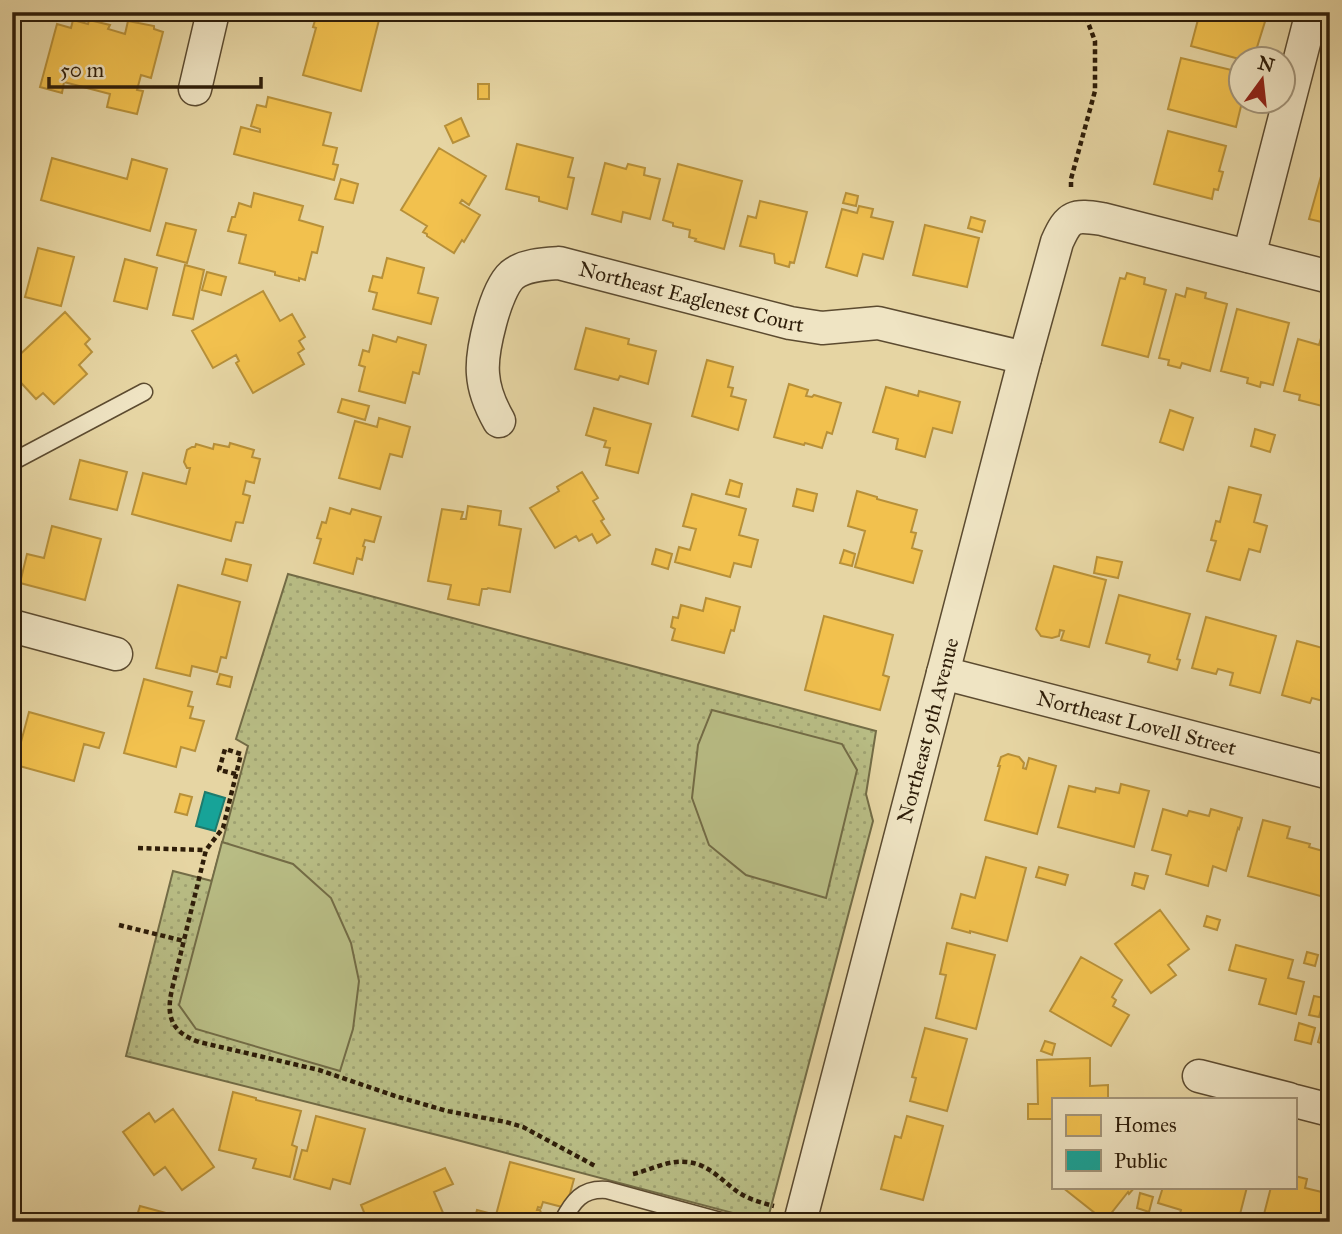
<svg xmlns="http://www.w3.org/2000/svg" width="1342" height="1234" viewBox="0 0 1342 1234" font-family="'IM FELL Great Primer',serif">
<style>
.grass{fill:url(#grass-dots);stroke:#736c46;stroke-width:2}
.garden{fill:#b8bc84;stroke:#736c46;stroke-width:2}
.homes{fill:#f2c14e;stroke:#b79039;stroke-width:2}
.public{fill:#17a398;stroke:#1e7b6d;stroke-width:2}
.lines{fill:none;stroke-linecap:round;stroke-linejoin:round}
.lane-casing{stroke:#5c4b30;stroke-width:19}
.street-casing{stroke:#5c4b30;stroke-width:35}
.path{stroke:#2e1d09;stroke-width:4.5;stroke-dasharray:5 3.5;stroke-linecap:butt}
.lane{stroke:#efe4c3;stroke-width:16}
.street{stroke:#efe4c3;stroke-width:32}
.labels{text-anchor:middle;dominant-baseline:central;stroke-width:7;stroke-linejoin:round;paint-order:stroke}
.street-label{font-size:21px;fill:#2e1d09;stroke:#efe4c3}
</style>
<defs>
<pattern id="grass-dots" width="8" height="8" patternUnits="userSpaceOnUse" patternTransform="scale(1.75)"><rect width="8" height="8" fill="#b8bc84"/><path d="M2 2h.1M6 6h.1" fill="none" stroke="#9ea171" stroke-width="1.8" stroke-linecap="round"/></pattern>
</defs>
<rect width="100%" height="100%" fill="#e6d5a3"/>
<filter id="stains"><feTurbulence type="fractalNoise" baseFrequency=".00286" numOctaves="4"/><feColorMatrix values="0 0 0 0 .2 0 0 0 0 .09 0 0 0 0 .02 0 0 0 .5 -.17"/></filter>
<radialGradient id="worn" r=".72"><stop offset=".6" stop-color="#630" stop-opacity="0"/><stop offset="1" stop-color="#630" stop-opacity=".3"/></radialGradient>
<path class="grass" d="M288 574 876 731 866 794 873 821 767 1222 457 1140 126 1056 173 871 212 881 248 746 236 739Z"/>
<path class="garden" d="M712 710 842 744 857 770 826 898 746 875 709 845 692 798 698 745Z
M222 842 293 864 331 898 351 943 359 981 353 1029 340 1071 196 1029 179 1005Z"/>
<path class="homes" d="M343 12H381L361 91 303 75 316 28 313 27 317 14 341 20Z
M1200 12H1268L1253 60H1243L1191 46Z
M73 20 88 24 89 20 110 25 108 29 125 34 128 21 154 26V29L163 32 151 78 141 75 137 90 143 91 137 114 107 107 110 94 64 82 62 93 40 87 57 24 71 28Z
M1181 58 1240 72V102H1242L1236 127 1168 109Z
M478 84H489V99H478Z
M268 97 331 113 323 145 337 148 333 164 338 165 334 180 234 154 241 127 260 132V129L251 126 257 105 266 107Z
M461 118 469 136 453 143 445 126Z
M1168 131 1226 146 1219 171 1223 172 1218 190 1214 189 1212 199 1154 184Z
M517 144 573 158 568 177 574 178 567 209 539 201V197L506 189Z
M439 148 486 176 469 205 462 200 460 203 480 215 464 242 462 240 454 253 427 236V234L423 232 427 226 401 210Z
M52 158 127 179 132 159 167 169 150 231 41 200Z
M1329 159 1330 160V234L1324 232 1326 223 1309 219 1325 162 1328 163Z
M605 163 626 169 628 164 645 168 644 175 660 179 650 219 623 212 621 222 592 214Z
M678 164 742 181 724 249 695 241 696 239 689 237 690 230 673 226V223L663 220Z
M341 179 358 184 353 203 335 199Z
M254 193 303 206 299 220 323 227 317 253 312 252 305 280 299 278V281L275 275V272L239 263 246 235 228 231 232 217H235L239 203 251 207Z
M846 193 858 196 856 206 843 203Z
M760 201 807 212 794 263 790 262 789 267 775 263 774 254 740 246 748 216 756 218Z
M859 206 873 209 871 217 893 222 883 259 863 254 857 276 826 267 842 209 857 213Z
M971 217 985 221 982 232 968 228Z
M166 223 196 230 187 263 157 255Z
M925 225 979 238 967 287 913 275Z
M38 248 74 257 61 306 25 297Z
M387 258 424 268 418 293 438 298 431 324 373 309 377 293 369 291 373 276 382 278Z
M125 259 157 268 147 309 114 301Z
M185 265 204 270 193 319 173 315Z
M207 272 226 277 221 295 202 290Z
M1127 273 1145 278 1144 284 1166 290 1148 357 1102 345 1120 278 1125 279Z
M1187 288 1206 293 1205 298 1227 304 1210 371 1182 363 1180 368 1168 365 1169 360 1159 358 1176 294 1185 297Z
M263 291 280 321 292 314 305 337 299 341 304 349 298 353 304 364 253 393 236 363 239 361 236 355 213 368 192 331Z
M1237 309 1289 323 1273 385 1261 382 1260 387 1247 383 1248 378 1221 371Z
M65 312 90 339 85 344 92 352 79 365 87 374 54 404 43 393 36 399 12 373V362Z
M586 328 629 339 628 344 656 351 648 384 620 376 618 380 575 369Z
M1323 331 1330 333V408L1299 400 1300 395 1284 391 1298 339 1319 345Z
M373 335 396 342 398 337 426 345 419 374 413 372 405 403 359 391 365 367 359 365 363 350 369 352Z
M707 360 733 367 728 387 733 388 731 396 746 400 738 430 692 416Z
M789 384 808 390 806 396 812 397 814 395 841 403 832 434 827 432 822 448 805 443 804 445 774 437Z
M886 387 918 396 919 391 960 402 952 433 933 428 925 457 896 449 898 439 873 432Z
M342 399 369 406 365 420 338 412Z
M594 408 651 424 638 473 606 465 610 448 604 447 606 441 586 435Z
M1170 410 1193 418 1183 450 1160 442Z
M379 418 410 427 402 457 390 454 380 489 339 478 355 421 377 427Z
M1255 429 1275 435 1270 452 1251 446Z
M230 443 254 450 252 457 260 459 254 483 246 481 243 494 250 496 243 523 236 522 231 541 132 514 143 473 186 484 190 468H187L184 462 187 450 192 447H195L196 444 213 449 214 444 229 447Z
M80 460 127 472 117 510 70 499Z
M582 472 598 498 593 501 604 519 601 521 610 535 597 543 592 534 579 541 576 536 555 548 530 508 559 491 557 487Z
M730 480 742 484 739 497 726 494Z
M1229 487 1261 495 1254 522 1267 526 1260 552 1249 549 1240 580 1207 571 1216 541 1211 540 1216 521 1220 522Z
M797 489 817 494 813 511 793 506Z
M857 491 877 497V499L917 510 911 532 916 533 912 548 922 551 913 583 855 567 865 531 848 526Z
M692 494 746 509 739 535 758 540 751 567 734 563 730 577 675 562 679 547 690 550 696 529 683 526Z
M468 506 501 511 499 525 521 529 510 592 488 588 487 589H482L479 605 448 599 451 585 428 581 442 509 463 512 461 519H466Z
M330 508 350 514 352 509 381 517 374 542 365 540 363 546 365 547 362 560 357 558 353 574 314 563 321 539 317 538 322 522 326 523Z
M52 526 101 539 85 600 20 583 27 554 44 558Z
M656 549 672 554 668 569 652 564Z
M844 550 855 554 852 566 840 563Z
M1097 557 1122 562 1118 578 1094 573Z
M226 559 251 565 247 581 222 574Z
M1054 566 1106 580 1089 647 1061 640 1064 631 1060 630 1059 636 1052 638 1041 636 1036 629Z
M178 585 240 602 226 658 221 657 217 672 192 666 190 676 156 668Z
M1119 595 1190 614 1177 659 1180 660 1177 670 1148 662 1150 655 1106 643Z
M706 598 740 607 734 631 731 630 724 653 672 640 675 629 671 627 673 617 678 618 681 605 703 611Z
M824 616 893 635 883 675 889 677 880 710 805 690Z
M1206 617 1276 636 1260 693 1230 685 1233 673 1218 669 1216 674 1192 668Z
M1297 641 1330 650V703L1312 698 1310 703 1282 695Z
M220 674 232 677 230 687 217 684Z
M144 679 192 692 188 706 193 707 190 718 204 721 195 751 181 747 176 767 124 753Z
M29 712 104 733 99 748 84 744 74 781 12 764V739L21 742Z
M1008 754 1019 757 1024 763 1023 768 1026 769 1029 758 1056 766 1037 834 985 820 1000 766H998L1001 757Z
M1121 784 1149 791 1134 847 1058 827 1069 786 1095 792 1096 788 1119 793Z
M180 794 192 797 187 815 175 812Z
M1163 809 1187 816 1189 811 1209 816 1211 809 1242 818 1239 829 1238 828 1226 871 1213 866 1208 886 1166 874 1171 855 1152 850Z
M1263 820 1290 827 1287 838 1310 844 1309 847 1330 853V873L1324 897 1248 876Z
M986 857 1026 868 1007 941 970 931V933L952 928 961 894 975 898Z
M1039 867 1068 875 1065 885 1036 877Z
M1135 873 1148 876 1144 889 1132 885Z
M1160 910 1189 949 1168 965 1176 975 1151 993 1115 944Z
M1207 916 1220 920 1217 930 1204 926Z
M947 943 995 955 976 1029 936 1018 946 975 940 974Z
M1236 945 1293 960 1288 978 1304 982 1296 1014 1259 1004 1266 979 1229 970Z
M1307 952 1318 955 1315 966 1304 963Z
M1081 957 1122 980 1112 997 1116 1000 1113 1006 1129 1015 1111 1046 1050 1011Z
M1314 996 1324 998 1319 1017 1309 1015Z
M1330 998V1046L1318 1042Z
M1299 1023 1315 1028 1311 1044 1295 1040Z
M925 1028 967 1039 947 1111 910 1101 916 1078 912 1077Z
M1045 1041 1055 1044 1052 1055 1041 1051Z
M1090 1058V1086L1108 1085V1099H1053V1119H1028V1104H1038L1037 1060Z
M233 1092 256 1098V1100L301 1111 292 1145 297 1147 290 1177 253 1168 256 1159 219 1150Z
M173 1109 214 1167 182 1190 165 1167 154 1175 123 1132 149 1113 155 1122Z
M316 1116 365 1129 350 1184 333 1179 330 1189 294 1179 302 1150 307 1151Z
M907 1116 943 1126 923 1200 881 1189 895 1136 901 1138Z
M510 1162 574 1179 566 1208 543 1202 541 1208 538 1207 537 1210H540L542 1216 540 1222H474L477 1210 496 1215Z
M445 1168 453 1184 434 1192 447 1222H368L361 1205Z
M1295 1176 1307 1179 1305 1188 1326 1193 1318 1222H1262L1271 1187H1295Z
M1062 1187H1135L1129 1194 1128 1192 1105 1221Z
M1163 1187H1247L1238 1222 1214 1216 1212 1222H1196L1179 1217 1181 1210 1158 1203Z
M1140 1193 1153 1197 1149 1212 1137 1208Z
M140 1206 188 1219 187 1222H135Z"/>
<path class="public" d="M205 792 225 798 215 831 196 826Z"/>
<g class="lines">
<g class="lane-casing">
<path id="lane" d="M12 462 144 392
M562 1222C573 1201 582 1188 607 1190L724 1222"/>
</g>
<g class="street-casing">
<g id="street">
<path d="M195 89 213 12"/>
<path d="M1249 256 1312 12"/>
<path id="s1" d="M499 421C491 407 484 390 483 374 481 352 495 290 512 275 524 265 544 264 559 263L790 323 822 328 878 323 1025 358"/>
<path d="M12 626 116 654"/>
<path id="s2" d="M943 673 1330 773"/>
<path d="M1199 1076 1289 1099"/>
<path d="M1295 1101 1330 1110"/>
<path id="s3" d="M800 1222 1025 358 1057 242C1069 215 1074 215 1102 219L1330 277"/>
</g>
</g>
<path class="path" d="M1071 187V179L1095 91V41L1084 12
M236 774 219 770 225 749 241 754 223 828 206 850 173 985C166 1013 168 1031 199 1042L319 1070 395 1096 447 1111 506 1122 523 1127 597 1167
M138 848 206 850
M119 925 184 941
M633 1174C651 1170 667 1160 686 1162 708 1163 722 1181 738 1192 748 1199 762 1203 774 1206"/>
<use href="#lane" class="lane"/>
<use href="#street" class="street"/>
</g>
<g class="labels">
<g class="street-label">
<text stroke="none"><textPath href="#s1" startOffset="341">Northeast Eaglenest Court</textPath></text>
<text stroke="none"><textPath href="#s2" startOffset="200">Northeast Lovell Street</textPath></text>
<text stroke="none"><textPath href="#s3" startOffset="508">Northeast 9th Avenue</textPath></text>
</g>
</g>
<rect width="1342" height="1234" fill="none" stroke="#e6d5a3" stroke-width="42"/>
<rect x="14" y="14" width="1314" height="1206" fill="none" stroke="#2e1d09" stroke-width="3.5"/>
<rect x="21" y="21" width="1300" height="1192" fill="none" stroke="#2e1d09" stroke-width="2"/>
<rect x="1052" y="1098" width="245" height="91" fill="#efe4c3" stroke="#a29479" stroke-width="2"/>
<rect x="1066" y="1115" width="35" height="21" fill="#f2c14e" stroke="#a29479" stroke-width="2"/>
<text x="1114" y="1132" font-size="21" fill="#2e1d09">Homes</text>
<rect x="1066" y="1150" width="35" height="21" fill="#17a398" stroke="#a29479" stroke-width="2"/>
<text x="1114" y="1168" font-size="21" fill="#2e1d09">Public</text>
<g transform="translate(1262 80) rotate(15)"><circle r="33" fill="#efe4c3" stroke="#a29479" stroke-width="2"/>
<path d="M0-5L12 26L0 18L-12 26Z" fill="#8f2418"/>
<text y="-10" font-size="19" font-weight="bold" text-anchor="middle" fill="#2e1d09">N</text>
</g>
<path d="M49 77v10h212v-10" fill="none" stroke="#2e1d09" stroke-width="3.5"/>
<text x="60" y="77" font-size="21" fill="#2e1d09" stroke="#efe4c3" stroke-width="5" paint-order="stroke">50 m</text>
<rect width="100%" height="100%" filter="url(#stains)"/>
<rect width="100%" height="100%" fill="url(#worn)"/>
</svg>
